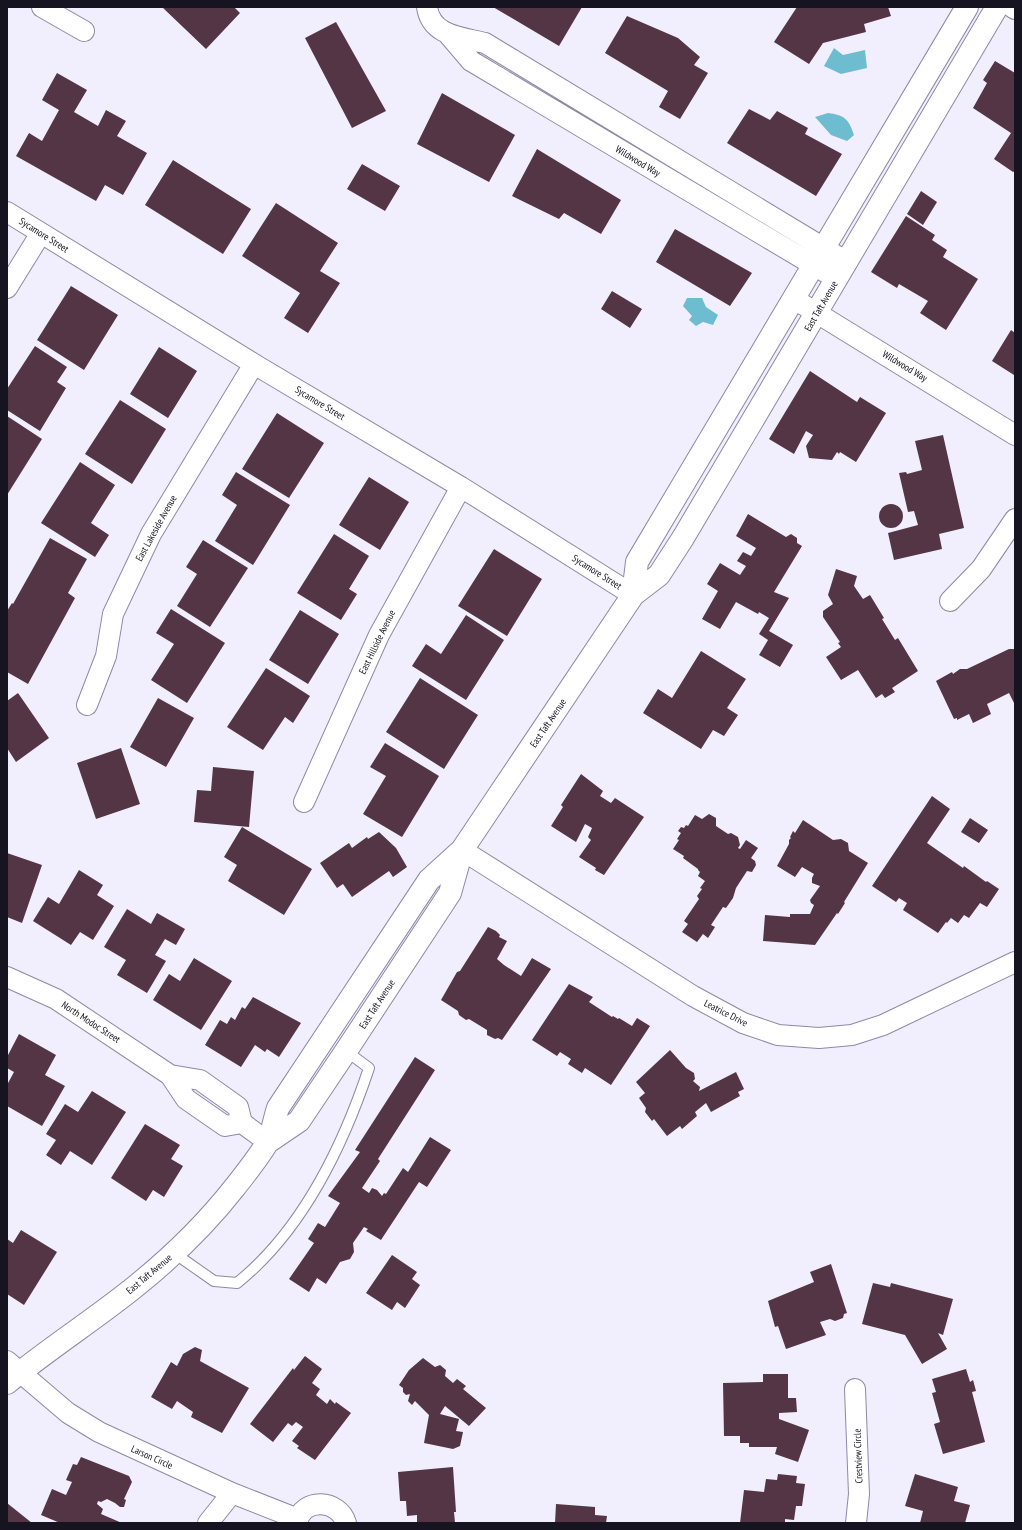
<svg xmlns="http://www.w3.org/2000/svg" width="1022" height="1530" viewBox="0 0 1022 1530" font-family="'PT Sans Narrow',sans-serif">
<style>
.water{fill:#6ebcd0}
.building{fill:#533545}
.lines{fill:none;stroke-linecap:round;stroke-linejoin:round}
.service-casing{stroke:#8e88a8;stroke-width:12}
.minor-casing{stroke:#8e88a8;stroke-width:22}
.tertiary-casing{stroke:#8e88a8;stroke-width:24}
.service{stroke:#fff;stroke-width:10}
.minor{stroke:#fff;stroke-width:20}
.tertiary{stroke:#fff;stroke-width:22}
.labels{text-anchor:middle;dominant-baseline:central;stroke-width:4;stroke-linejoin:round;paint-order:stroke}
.street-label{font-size:10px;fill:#161420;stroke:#fff}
</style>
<rect width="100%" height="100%" fill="#f1effd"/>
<path class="water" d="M834 48 843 55 865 50 867 68 841 74 824 66Z
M828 113C844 115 849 119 854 135L847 141 831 135 815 117Z
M687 298H702L706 307 718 315 713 325 703 322 696 326 689 320 692 316 683 306Z"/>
<path class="building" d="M162 7H234L240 13 206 49Z
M493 7H582L559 46Z
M797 7H888L891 16 864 24 866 32 823 43 809 64 774 42Z
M627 16 678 38 700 57 694 65 708 73 680 119 659 107 668 91 605 53Z
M336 22 386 111 352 128 305 38Z
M995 61 1015 73V171L1013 172 994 159 1011 133 973 108 987 83 983 80Z
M57 73 87 90 74 112 98 126 106 110 126 121 117 136 147 153 123 195 105 185 96 201 16 156 29 133 42 141 59 110 42 100Z
M442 93 515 135 489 182 417 144Z
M749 109 770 120 777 111 808 128 805 134 842 154 816 196 727 143Z
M537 149 621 200 601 234 564 213 559 219 512 196Z
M173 160 251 209 223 254 145 205Z
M362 164 400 186 385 211 347 189Z
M921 191 937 202 923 225 907 214Z
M276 203 338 243 320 271 340 283 308 333 284 318 300 293 242 256Z
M906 216 935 235 932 240 947 250 943 257 978 279 946 330 920 313 928 301 899 284 897 288 871 272Z
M675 229 752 273 730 306 656 262Z
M71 286 118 315 84 370 37 340Z
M612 291 642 309 630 328 601 309Z
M1011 330 1015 333 1014 375 992 361Z
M35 346 67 367 57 382 66 388 40 431 7 410V389Z
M159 347 197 371 168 418 130 394Z
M810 371 857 402 860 397 886 413 856 462 840 452 839 454 837 452 832 460 809 458 806 446 813 435 806 431 794 454 769 439Z
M120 400 166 429 132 484 85 454Z
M277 413 324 443 289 498 242 469Z
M7 416 42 439 7 495Z
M943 435 964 528 939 534 942 549 894 560 888 533 918 525 914 511 908 512 899 473 906 472 907 474 922 470 915 441Z
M80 462 115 485 91 523 109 535 95 557 41 523Z
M236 472 290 505 253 565 215 541 237 505 222 495Z
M369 477 409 502 380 550 339 525Z
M879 516a12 12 0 1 1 24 0a12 12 0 1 1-24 0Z
M748 514 786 537 791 534 797 538V543L802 546 774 592 789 598 769 631 793 645 780 667 759 655 768 640 759 634 769 618 759 612 758 614 736 602 720 629 702 619 718 591 707 584 720 563 740 575 746 566 737 561 743 552 751 556 756 548 736 536Z
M334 534 369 556 349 589 357 594 341 620 297 593Z
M50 538 87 559 68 593 75 598 28 684 7 672V611L12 603 13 604Z
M203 540 248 568 210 627 177 606 197 574 186 567Z
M494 549 542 579 507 636 458 606Z
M836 569 857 576 854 586 863 599 870 595 884 618 882 619 895 640 898 638 918 671 892 688 895 692 885 698 882 694 876 698 858 670 841 680 826 657 841 647 838 643 840 642 823 617V611L833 604 828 595Z
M171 609 225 643 187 703 151 680 174 644 156 633Z
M300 610 339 634 308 684 269 660Z
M466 615 504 640 466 700 412 666 426 644 441 654Z
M1009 649H1015V705L1009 693 987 704 991 714 973 723 969 714 957 720V718L954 719 936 681 952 672 953 674 960 669H967Z
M701 651 746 679 727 708 738 715 724 736 713 730 701 749 643 713 658 689 672 698Z
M266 668 310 696 293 723 285 717 263 750 227 727Z
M420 678 478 715 444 769 386 732Z
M18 693 49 738 16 762 7 748V701Z
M158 698 194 718 166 767 130 747Z
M385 743 439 776 402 837 363 814 386 776 370 767Z
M121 748 140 804 96 819 77 763Z
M213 767 254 771 249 827 194 822 197 790 211 791Z
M581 774 603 791 600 796 611 803 615 798 644 817 604 875 595 870 596 868 579 857 591 840 588 837 592 828 585 824 576 842 551 826 563 807 561 805Z
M932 796 950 809 927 843 963 868 964 866 986 882 987 881 999 889 987 907 980 903 969 918 964 915 958 923 951 918 947 923 946 922 938 933 903 910 907 903 899 898 896 902 872 886Z
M709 814 716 818V826L728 834 731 833 738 837 740 845 738 848 740 849 746 840 758 848 751 858 755 861 756 865 752 872 747 871 736 888 733 898 726 908 723 907 711 925 715 927 708 938 703 934 697 942 682 932 688 924 684 921 699 899 697 896 702 889 700 888 705 881 698 876 700 872 698 870V869L683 858 684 856 673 849 679 840 677 839 681 833 678 831 681 827 684 828 686 825 688 826 695 815 702 819Z
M970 818 988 830 979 843 961 832Z
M803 820 833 840 841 839 848 843 849 851 868 863 844 902 845 903 838 914 837 913 815 945 763 941 765 915 790 917V914H810L814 905 811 903 810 900 820 886 812 883V878L814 874 802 867 795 877 777 866 789 844V840L791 838 790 837 793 831 795 833Z
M242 827 312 869 284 915 228 881 237 865 224 857Z
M379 832 396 848 407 867 393 877 389 871 352 897 343 884 337 888 320 863 349 843 352 848 367 837 368 839Z
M7 853 42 865 22 923 7 917Z
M79 870 103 885 97 895 114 906 93 940 80 932 71 945 33 921 48 897 59 904Z
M127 909 151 924 157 913 185 929 176 945 165 939 155 955 166 961 147 993 117 975 126 960 104 947Z
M488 927 496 931 500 935 499 937 507 941 497 959 504 965 521 976 532 958 551 969 502 1040 498 1038 495 1039 487 1035V1030L469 1019 466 1020 459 1015 458 1011 441 1000 457 972 460 971Z
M194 958 232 981 201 1030 153 1000 169 974 180 981Z
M569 984 593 997 589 1002 612 1017 613 1016 618 1019 619 1018 632 1026 637 1018 650 1026 611 1085 585 1068 582 1073 568 1064 571 1059 560 1052 557 1056 532 1040Z
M253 997 301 1023 279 1057 267 1049 265 1052 255 1045 241 1067 205 1045 220 1020 227 1024 231 1017 235 1020 242 1007 245 1009Z
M19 1034 56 1055 45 1075 65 1086 42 1126 7 1106V1085L14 1072 7 1068V1057Z
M670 1050 686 1068 694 1073 695 1079 693 1081 700 1087 699 1091 736 1072 744 1089 738 1092 740 1096 711 1112 706 1103 695 1112 697 1116 682 1129 680 1126 667 1136 654 1119 652 1121 645 1112 646 1108 639 1098 645 1093 636 1082Z
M415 1057 435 1070 378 1159 380 1161 362 1188 369 1193 372 1188 377 1190 382 1196 384 1193 386 1194 403 1168 408 1172 430 1137 451 1150 427 1187 419 1182 381 1240 366 1231 368 1229 364 1227 353 1243 354 1252 350 1259 340 1262 326 1284 317 1278 309 1292 289 1279 314 1243 308 1239 318 1223 325 1227 340 1203 328 1196 360 1152 355 1150Z
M92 1091 126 1112 92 1165 70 1151 61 1165 46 1155 56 1140 46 1134 65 1104 78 1112Z
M145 1124 180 1145 171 1159 183 1166 164 1197 153 1190 146 1201 111 1178Z
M21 1230 57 1252 24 1305 7 1294V1239L13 1243Z
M392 1255 417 1272 412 1279 420 1285 405 1308 397 1302 392 1310 366 1293Z
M831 1264 847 1313 844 1314 843 1318 835 1321 830 1319 820 1322 826 1335 786 1349 778 1326 775 1327 768 1301 814 1282 810 1272Z
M873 1283 890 1287 891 1283 953 1299 943 1335 938 1333 947 1349 922 1364 905 1335 862 1324Z
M195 1347 202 1350 200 1361 249 1388 222 1433 191 1417 193 1412 177 1401 172 1409 151 1397 171 1362 177 1366 183 1354Z
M305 1356 322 1369 312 1383 320 1389 316 1395 327 1404 330 1399 335 1404 336 1402 351 1413 315 1460 297 1448 299 1446 292 1441 303 1427 296 1422 292 1426 288 1423 273 1442 250 1424 293 1368 294 1370Z
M423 1358 435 1367 440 1365 446 1370 445 1376 453 1383 457 1379 466 1386 463 1389 486 1408 469 1426 445 1406 440 1414 459 1419 456 1431 463 1432 460 1446 453 1449 424 1443 429 1415 415 1401 412 1405 408 1401 410 1394 406 1395 403 1392V1388L399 1385 409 1370Z
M966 1369 970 1382 973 1380 976 1391 972 1392 985 1442 943 1454 934 1424 940 1422 932 1393 936 1392 932 1379Z
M763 1374H788V1398H796L797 1412 779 1413V1419L809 1430 798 1462 775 1454 777 1447H749V1443H740V1436H724L723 1383 763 1382Z
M81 1457 129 1476 132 1482 124 1499 126 1500 124 1507H120L115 1503 107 1499 101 1502 98 1501 97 1504 103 1509 101 1514 122 1523H60L41 1515 52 1489 66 1495 72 1482 66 1480 73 1464 77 1465Z
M453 1467 456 1512H454L455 1523H417V1515L407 1516 406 1501H400L398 1472Z
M778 1474 797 1476 796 1483 805 1484 802 1506H796L794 1520 785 1519V1523H740L744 1490 764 1492 766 1479 777 1480Z
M915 1474 958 1487 954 1501 970 1505 965 1523H920L923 1511 905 1506Z
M7 1503 32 1523H7Z
M556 1504 595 1507V1515L607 1516 606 1523H555Z"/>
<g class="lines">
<g class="service-casing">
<path id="service" d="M174 1253 214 1281 237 1283C303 1230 343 1146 369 1068L346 1051"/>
</g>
<g class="minor-casing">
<path id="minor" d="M42 7 84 31
M427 7C431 36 461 37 485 43L847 262
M1012 7 1015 9
M448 34 471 61 837 279
M7 212 254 364 461 487 633 595
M7 288 41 233
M794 299 1015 435
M950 601 981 569 1015 519
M87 705 106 656 113 614 151 534 254 364
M304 802 379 635 461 487
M462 850 693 996 743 1023 778 1035 819 1038 852 1035 883 1025 1015 962
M7 977 56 999 170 1075 200 1080 238 1107 242 1123 268 1142
M170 1075 186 1099 225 1126 242 1123
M7 1361 68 1413 99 1432 232 1493 298 1519
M855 1389 859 1494 856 1523
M208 1523 232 1493
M297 1523C302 1497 339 1499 346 1523"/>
</g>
<g class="tertiary-casing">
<path id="tertiary" d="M633 595 637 562 967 7
M268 1142 299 1121 346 1051 450 893 462 850
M7 1383C48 1349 94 1320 136 1286 172 1257 206 1224 235 1187 246 1173 258 1158 267 1143 273 1133 274 1119 278 1108L429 880 462 850 633 595 659 575 683 538 997 7"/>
</g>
<use href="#service" class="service"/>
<use href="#minor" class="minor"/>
<use href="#tertiary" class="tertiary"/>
</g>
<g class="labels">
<g class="street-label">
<text transform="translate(638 161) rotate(31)">Wildwood Way</text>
<text transform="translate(44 235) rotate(32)">Sycamore Street</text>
<text transform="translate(821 306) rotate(-60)">East Taft Avenue</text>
<text transform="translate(905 366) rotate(31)">Wildwood Way</text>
<text transform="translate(320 403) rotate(31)">Sycamore Street</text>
<text transform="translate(156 528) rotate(-61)">East Lakeside Avenue</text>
<text transform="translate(597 572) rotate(32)">Sycamore Street</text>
<text transform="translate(377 642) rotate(-64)">East Hillside Avenue</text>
<text transform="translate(548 723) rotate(-56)">East Taft Avenue</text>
<text transform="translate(377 1004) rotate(-57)">East Taft Avenue</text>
<text transform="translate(726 1013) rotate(27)">Leatrice Drive</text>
<text transform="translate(91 1022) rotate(33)">North Modoc Street</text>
<text transform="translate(149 1274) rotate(-40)">East Taft Avenue</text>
<text transform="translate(858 1456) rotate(-92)">Crestview Circle</text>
<text transform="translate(152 1457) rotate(24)">Larson Circle</text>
</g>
</g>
<rect width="1022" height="1530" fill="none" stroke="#161420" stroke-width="16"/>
</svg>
